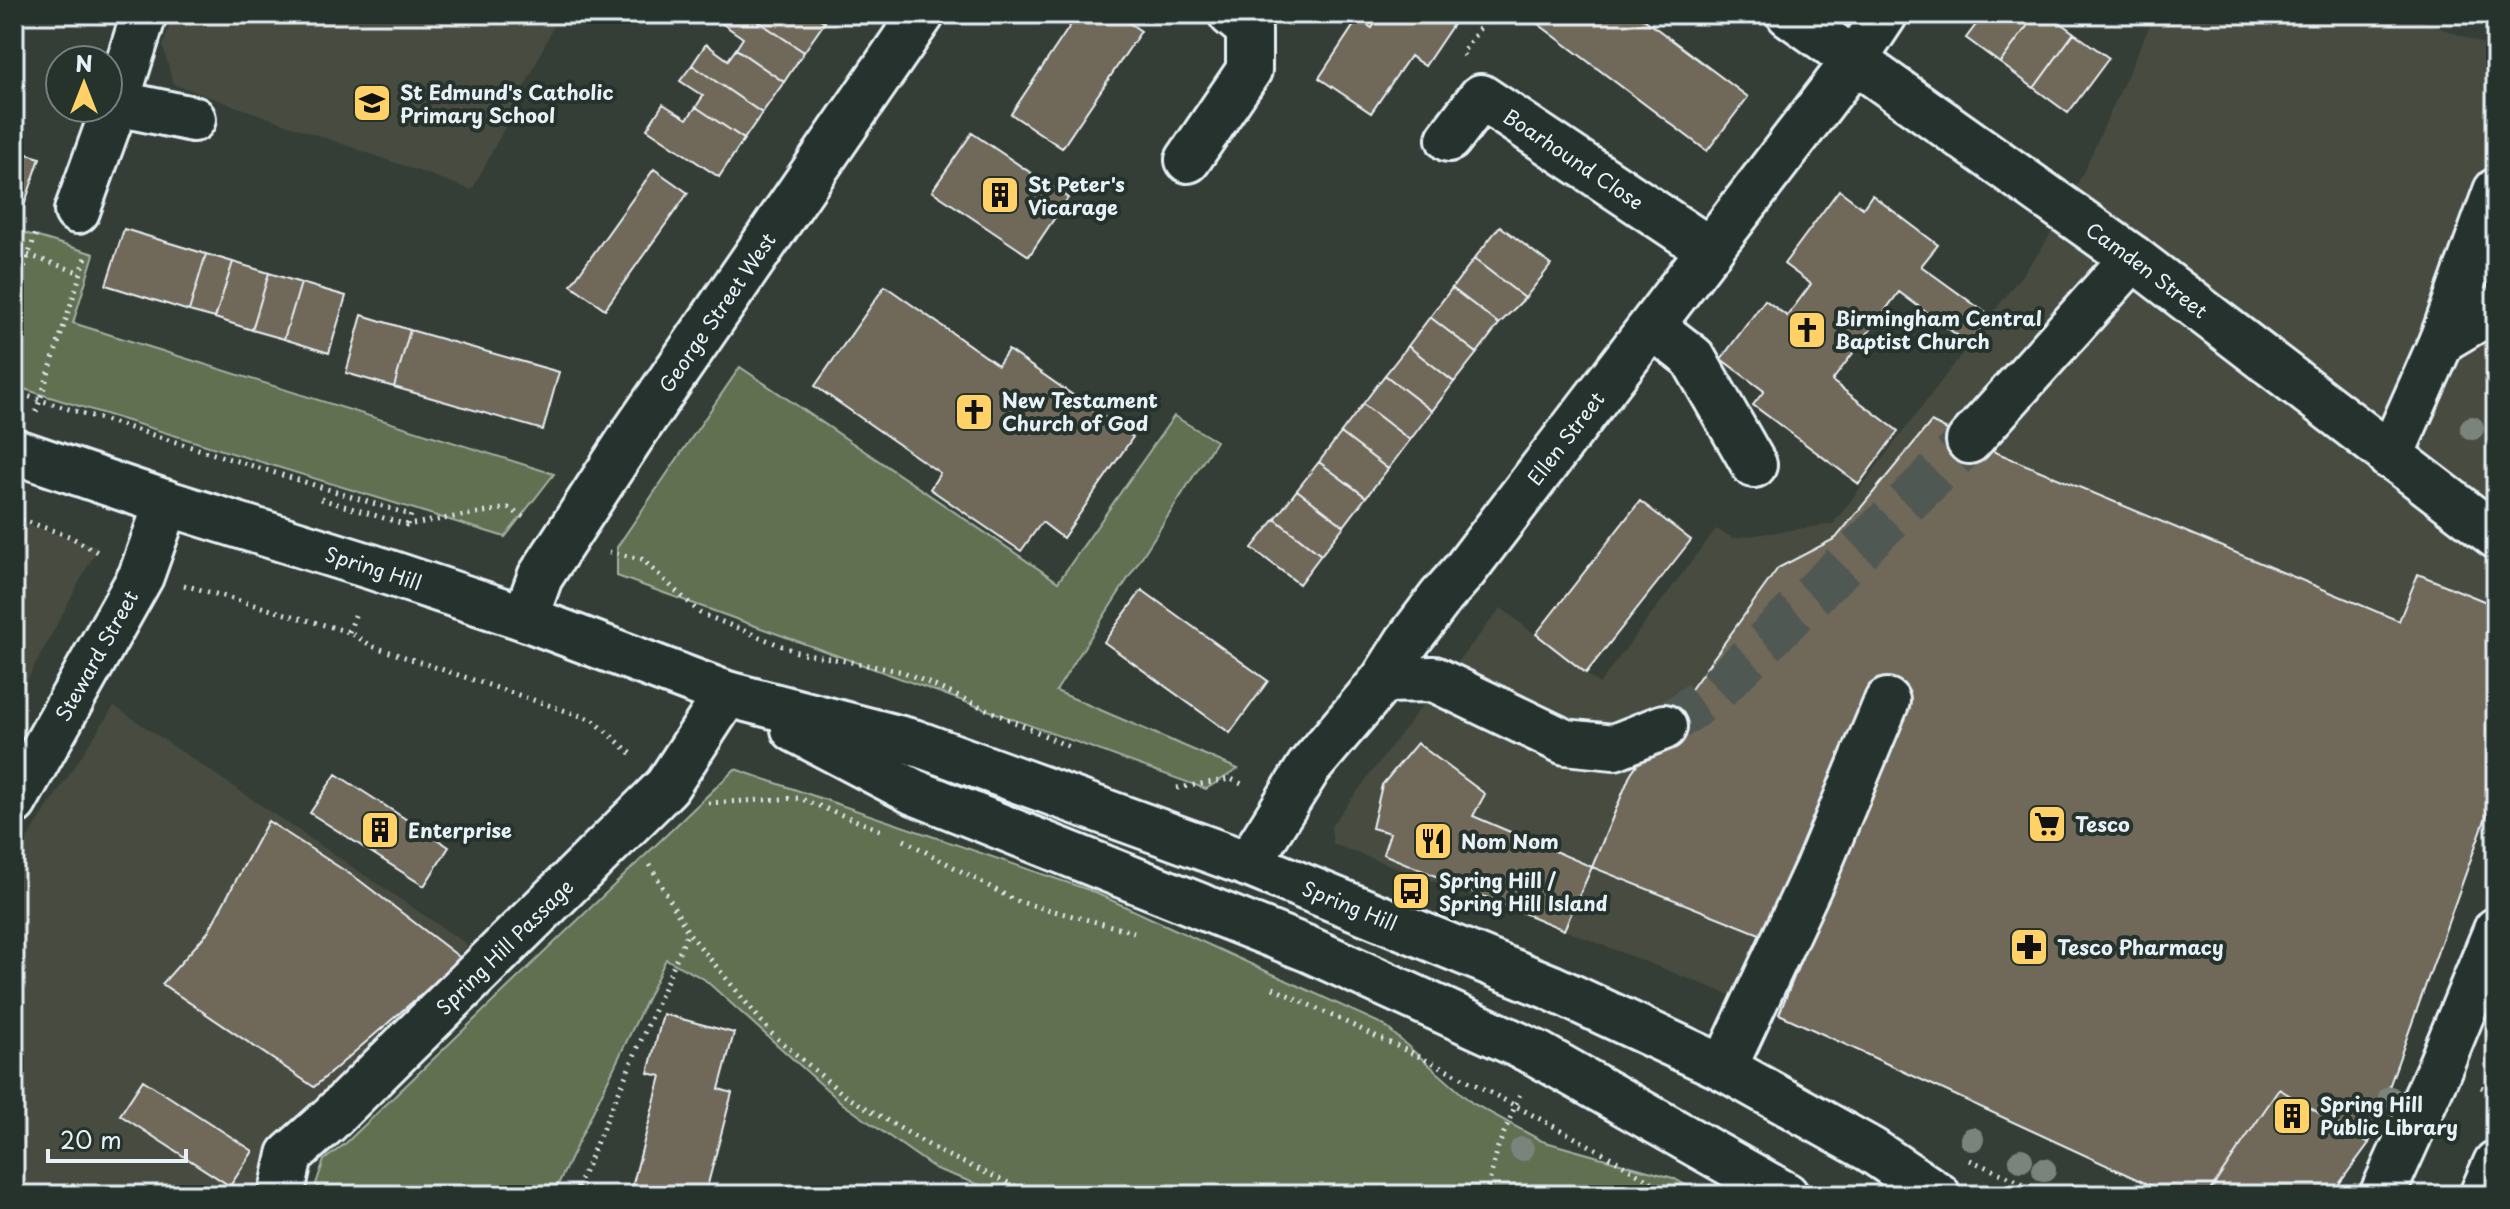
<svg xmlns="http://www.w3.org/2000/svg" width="2510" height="1209" viewBox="0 0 2510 1209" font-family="'Playpen Sans',sans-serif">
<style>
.built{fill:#474b40}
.green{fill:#607051;stroke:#a4b0a4;stroke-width:2}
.building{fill:#706858;stroke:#e8f1f8;stroke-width:2}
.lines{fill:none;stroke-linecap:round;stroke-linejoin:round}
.minor-tunnel{stroke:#505953;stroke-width:44;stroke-dasharray:44 22;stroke-linecap:butt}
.minor-casing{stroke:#e8f1f8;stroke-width:50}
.major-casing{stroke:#e8f1f8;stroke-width:50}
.highway-casing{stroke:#e8f1f8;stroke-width:50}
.path{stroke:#e8f1f8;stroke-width:5;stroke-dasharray:2 6;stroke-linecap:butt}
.minor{stroke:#26332d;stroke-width:44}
.major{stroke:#26332d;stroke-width:44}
.highway{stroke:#26332d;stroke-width:44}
.tree{fill:#7a847c}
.labels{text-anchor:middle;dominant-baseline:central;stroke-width:8;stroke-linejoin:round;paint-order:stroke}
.poi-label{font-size:20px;font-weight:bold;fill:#e8f1f8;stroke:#26332d;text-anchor:start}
.street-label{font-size:20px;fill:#e8f1f8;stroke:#26332d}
</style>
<rect width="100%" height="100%" fill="#353e36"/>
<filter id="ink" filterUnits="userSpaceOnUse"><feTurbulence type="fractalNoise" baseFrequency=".0125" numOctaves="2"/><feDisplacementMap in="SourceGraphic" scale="16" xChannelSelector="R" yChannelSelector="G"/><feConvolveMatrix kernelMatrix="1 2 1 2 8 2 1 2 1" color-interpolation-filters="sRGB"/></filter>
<g filter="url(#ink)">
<path class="built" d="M173 14H559L516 106 472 190 173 84 163 46Z
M2155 14H2404L2496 49V789L2369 1143 2279 1089 2171 1195 1779 1014 1564 930 1333 844 1331 826 1418 711 1501 608 1599 684 1716 529 1733 538 1833 524 2043 247 2082 175Z
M14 520 98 547 14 705Z
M114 706 468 945 283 1145 264 1195H14V859Z"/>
<path class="green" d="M25 233 94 254 73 323 554 474 505 537 14 386V262Z
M740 367 1058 582 1174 416 1216 441 1056 691 1238 769 1206 789 617 576V547Z
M735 769 1089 890 1384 1025 1472 1103 1542 1141 1673 1178 1703 1195H1007L936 1169 843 1104 704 979 666 959 553 1195H324L316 1184 324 1160 346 1143Z"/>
<path class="building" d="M726 14H747L804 52 784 82 736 49 743 38 720 22Z
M747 14H813L825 22 804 52Z
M1078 14H1116L1141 31 1062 148 1011 114Z
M1381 14H1460L1425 66 1410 56 1371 113 1319 78 1358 19 1372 28Z
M1525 14H1637L1748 97 1707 151Z
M1984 14H2036L2000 63 1966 38Z
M2036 14H2048L2074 33 2034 88 2000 63Z
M2074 33 2109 58 2068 113 2034 88Z
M706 44 728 60 736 49 784 82 762 113 692 65Z
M692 65 762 113 744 139 696 107 703 96 680 81Z
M663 104 687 119 696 107 744 139 719 177 647 129Z
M972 133 1068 198 1029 256 932 191Z
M14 150 40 158 15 233H14Z
M654 169 688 193 605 309 571 285Z
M1839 190 1863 208 1872 195 1938 245 1921 266 1990 316 1969 344 1899 292 1832 381 1898 431 1859 484 1753 405 1764 391 1721 359 1765 300 1787 316 1811 284 1784 264Z
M1500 226 1551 265 1525 298 1474 259Z
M124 229 206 254 189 311 106 285Z
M206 254 233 262 215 318 189 311Z
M1474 259 1525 298 1499 324 1452 288Z
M233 262 269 273 252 330 215 318Z
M269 273 301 283 284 339 252 330Z
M301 283 346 296 329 353 284 339Z
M885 286 998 365 1008 350 1133 437 1063 538 1042 522 1021 551 930 489 940 473 815 386Z
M1452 288 1499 324 1477 353 1430 317Z
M362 315 410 330 394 387 346 373Z
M1430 317 1477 353 1454 382 1408 346Z
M410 330 559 372 543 430 394 387Z
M1408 346 1454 382 1432 411 1385 375Z
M1385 375 1432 411 1410 440 1363 404Z
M1363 404 1410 440 1388 469 1341 433Z
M1931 422 1969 441 2399 621 2418 574 2496 606V708L2487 730 2496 735V789L2369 1143 2279 1089 2207 1195H2171L1779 1014 1835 876 1795 859 1762 935 1592 867 1631 773 1778 568 1836 538Z
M1341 433 1388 469 1366 497 1319 462Z
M1319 462 1366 497 1344 526 1297 490Z
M1297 490 1344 526 1321 555 1275 519Z
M1640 501 1691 540 1586 673 1536 634Z
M1275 519 1321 555 1299 584 1252 548Z
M1142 590 1268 681 1230 733 1104 642Z
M1417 743 1485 794 1473 816 1592 867 1564 930 1383 854 1390 833 1372 828 1382 785Z
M336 774 449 847 424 886 310 813Z
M268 821 359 880 462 959 314 1087 162 984 208 932Z
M663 1014 734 1033 719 1089 732 1093 705 1195H630L661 1076 648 1073Z
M143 1080 253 1151 230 1186 120 1115Z
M2279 1089 2369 1143 2331 1195H2207Z"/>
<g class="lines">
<path class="minor-tunnel" d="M1664 727 1713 693 1969 441"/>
<g class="minor-casing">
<g id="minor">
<path id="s1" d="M1789 14 2133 258 2496 536"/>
<path d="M116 103 193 119"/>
<path id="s2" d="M1449 139 1481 97 1710 250"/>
<path d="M1188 160 1249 70V29L1231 14"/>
<path d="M2496 191 2442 340 2496 308"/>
<path d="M77 211 116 103 144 14"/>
<path d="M1652 326 1693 358 1754 465"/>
<path d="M1969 441 2133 258"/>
<path d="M2390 457 2442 340"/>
<path id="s3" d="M525 618 540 577 632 436 922 14"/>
<path d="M1383 680 1434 679 1565 742 1614 747 1664 727"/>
<path id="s4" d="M14 802 141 576 167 503"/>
<path id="s5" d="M1248 864 1309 767 1383 680 1407 642 1441 597 1464 571 1854 61 1885 14"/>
<path d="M1724 1068 1817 869 1887 701"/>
<path id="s6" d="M283 1195 282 1192 290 1155 328 1121 651 802 667 786 727 694"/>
</g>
</g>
<g class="major-casing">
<g id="major">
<path id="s7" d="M14 451 167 503 372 567 525 618 727 694 913 742 1248 864 1550 987 1724 1068 1871 1150 1938 1195"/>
<path d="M794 729 914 792 1308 949 1536 1053 1786 1195"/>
</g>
</g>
<g class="highway-casing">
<path id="highway" d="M2382 1195 2439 1069 2496 930
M2482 1195 2496 1163"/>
</g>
<path class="path" d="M1464 56 1462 53 1490 14
M28 255 81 273
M14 297 37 230
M14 392 411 515 406 527
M36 412 87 254
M321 499 407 525 508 508 527 519
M14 517 69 536 101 554
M609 552 642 559 700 613 797 652 904 672 1072 748
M184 585 349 632 372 646 593 720 634 756
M349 632 357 610
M1177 788 1231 779 1244 785
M708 803 799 798 880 830
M904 840 1016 901 1134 932
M650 865 688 932 771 1033 844 1095 942 1153 1035 1195
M1273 988 1450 1071 1598 1150 1674 1195
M2481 1087 2496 1094
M1970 1160 2049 1195
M574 1195 688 932
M1486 1195 1498 1147 1520 1094"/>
<use href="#minor" class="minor"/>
<use href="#major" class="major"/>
<use href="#highway" class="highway"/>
</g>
<g class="tree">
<circle cx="2472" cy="428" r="12"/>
<circle cx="2390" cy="1098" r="12"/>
<circle cx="1972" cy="1139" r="12"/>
<circle cx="1522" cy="1149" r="12"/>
<circle cx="2021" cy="1160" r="12"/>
<circle cx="2044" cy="1170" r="12"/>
</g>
</g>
<defs>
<g id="school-square" transform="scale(2)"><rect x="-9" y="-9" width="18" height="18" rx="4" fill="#ffd166" stroke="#26332d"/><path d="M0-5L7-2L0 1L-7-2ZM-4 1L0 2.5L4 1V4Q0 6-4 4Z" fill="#111"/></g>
<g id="building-square" transform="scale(2)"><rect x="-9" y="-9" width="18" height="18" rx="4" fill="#ffd166" stroke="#26332d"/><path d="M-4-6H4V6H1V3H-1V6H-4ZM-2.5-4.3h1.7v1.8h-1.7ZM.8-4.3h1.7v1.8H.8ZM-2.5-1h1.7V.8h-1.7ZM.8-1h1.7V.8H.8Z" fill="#111"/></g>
<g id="church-square" transform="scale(2)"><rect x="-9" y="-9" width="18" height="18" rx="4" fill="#ffd166" stroke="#26332d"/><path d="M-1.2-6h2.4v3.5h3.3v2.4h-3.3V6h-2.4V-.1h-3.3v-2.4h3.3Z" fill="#111"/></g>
<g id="supermarket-square" transform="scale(2)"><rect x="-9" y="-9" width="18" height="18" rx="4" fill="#ffd166" stroke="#26332d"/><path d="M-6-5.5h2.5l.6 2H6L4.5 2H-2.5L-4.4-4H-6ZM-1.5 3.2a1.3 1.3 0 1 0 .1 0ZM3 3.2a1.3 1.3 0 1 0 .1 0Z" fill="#111"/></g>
<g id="restaurant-square" transform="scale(2)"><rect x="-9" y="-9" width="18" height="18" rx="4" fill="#ffd166" stroke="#26332d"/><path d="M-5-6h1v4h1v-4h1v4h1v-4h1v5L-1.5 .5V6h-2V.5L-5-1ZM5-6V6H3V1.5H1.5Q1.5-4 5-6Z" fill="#111"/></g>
<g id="bus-square" transform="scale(2)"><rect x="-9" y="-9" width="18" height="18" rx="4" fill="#ffd166" stroke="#26332d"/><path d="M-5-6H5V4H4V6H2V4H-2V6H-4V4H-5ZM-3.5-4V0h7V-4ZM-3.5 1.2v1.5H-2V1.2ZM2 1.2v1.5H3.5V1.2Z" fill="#111"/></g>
<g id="pharmacy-square" transform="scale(2)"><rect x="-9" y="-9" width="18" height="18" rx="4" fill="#ffd166" stroke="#26332d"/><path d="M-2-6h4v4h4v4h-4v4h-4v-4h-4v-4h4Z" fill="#111"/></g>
</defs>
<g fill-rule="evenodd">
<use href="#school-square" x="372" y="103"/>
<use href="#building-square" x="1000" y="195"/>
<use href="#church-square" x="1807" y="330"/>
<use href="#church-square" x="974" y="412"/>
<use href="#supermarket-square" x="2047" y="824"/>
<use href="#building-square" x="380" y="830"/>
<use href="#restaurant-square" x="1433" y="841"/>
<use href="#bus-square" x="1411" y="891"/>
<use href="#pharmacy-square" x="2029" y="947"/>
<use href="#building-square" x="2292" y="1116"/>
</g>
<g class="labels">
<g class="poi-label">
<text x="400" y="92">St Edmund's Catholic<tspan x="400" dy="23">Primary School</tspan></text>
<text x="1028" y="184">St Peter's<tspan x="1028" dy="23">Vicarage</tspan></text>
<text x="1835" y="318">Birmingham Central<tspan x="1835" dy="23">Baptist Church</tspan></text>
<text x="1002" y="400">New Testament<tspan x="1002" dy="23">Church of God</tspan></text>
<text x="2075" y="824">Tesco</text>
<text x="408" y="830">Enterprise</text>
<text x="1461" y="841">Nom Nom</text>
<text x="1439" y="880">Spring Hill /<tspan x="1439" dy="23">Spring Hill Island</tspan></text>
<text x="2057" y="947">Tesco Pharmacy</text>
<text x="2320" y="1104">Spring Hill<tspan x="2320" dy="23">Public Library</tspan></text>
</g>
<g class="street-label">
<text stroke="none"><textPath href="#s2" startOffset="164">Boarhound Close</textPath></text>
<text stroke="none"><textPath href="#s1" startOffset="440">Camden Street</textPath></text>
<text stroke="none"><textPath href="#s3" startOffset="362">George Street West</textPath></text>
<text stroke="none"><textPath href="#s5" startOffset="532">Ellen Street</textPath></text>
<text stroke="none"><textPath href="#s7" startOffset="378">Spring Hill</textPath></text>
<text stroke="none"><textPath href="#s4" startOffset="168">Steward Street</textPath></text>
<text stroke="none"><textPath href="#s7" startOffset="1412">Spring Hill</textPath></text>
<text stroke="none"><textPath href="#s6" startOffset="340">Spring Hill Passage</textPath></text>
</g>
</g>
<rect width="2510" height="1209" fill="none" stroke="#26332d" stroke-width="48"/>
<rect x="24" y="24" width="2462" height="1161" fill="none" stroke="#e8f1f8" stroke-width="3" filter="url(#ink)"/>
<g transform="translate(84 84)"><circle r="38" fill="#26332d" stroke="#747f7e" stroke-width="2"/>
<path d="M0-6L14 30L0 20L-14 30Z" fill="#ffd166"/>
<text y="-12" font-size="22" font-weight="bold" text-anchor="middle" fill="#e8f1f8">N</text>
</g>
<path d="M48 1149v12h138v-12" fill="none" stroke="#e8f1f8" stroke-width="4"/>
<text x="60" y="1149" font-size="24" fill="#e8f1f8" stroke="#26332d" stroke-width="6" paint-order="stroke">20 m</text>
</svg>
